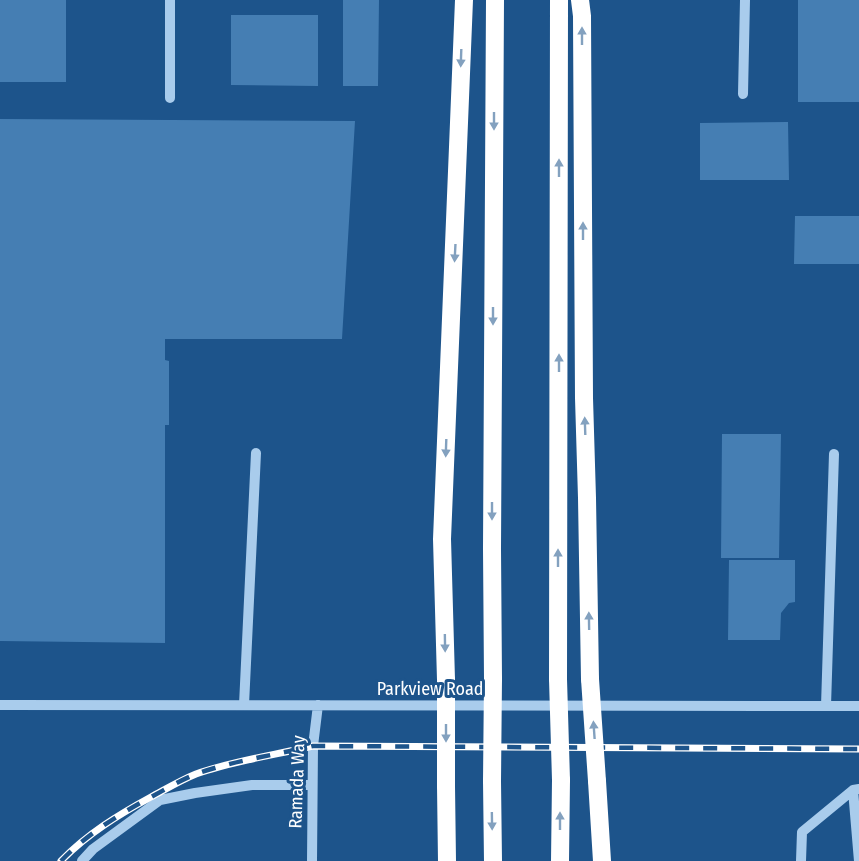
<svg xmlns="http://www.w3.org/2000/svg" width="859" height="861" viewBox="0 0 859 861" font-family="'Fira Sans Condensed',sans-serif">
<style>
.building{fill:#457eb3}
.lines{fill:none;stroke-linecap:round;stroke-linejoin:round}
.minor{stroke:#a9ccec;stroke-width:10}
.highway{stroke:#fff;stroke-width:18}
.rail-casing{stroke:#fff;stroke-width:7}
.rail{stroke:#1d548b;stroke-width:4.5;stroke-dasharray:14;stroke-linecap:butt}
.highway-bridge{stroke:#fff;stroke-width:18}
.oneway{fill:#83a1bf}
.labels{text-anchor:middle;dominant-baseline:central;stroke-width:6;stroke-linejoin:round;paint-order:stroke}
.street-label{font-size:18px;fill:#fff;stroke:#1d548b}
</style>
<rect width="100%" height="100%" fill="#1d548b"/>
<path class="building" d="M0 0H66V82H0Z
M343 0H379L378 86H343Z
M798 0H859V102H798Z
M231 15H318V86L231 85Z
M0 119 355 121 342 339H165V360L169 361V425H165V643L0 641Z
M788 122 789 180H700V123Z
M795 216H859V264H794Z
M722 434H781L779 558H721Z
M729 560H795V602L789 603 781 613 780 640H728Z"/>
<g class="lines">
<path class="minor" d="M170 0V98
M743 94 745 0
M0 705 859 706
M244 705 256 453
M826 706 834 454
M853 790 859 861
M82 861 93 849 160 800 195 793 252 785H312
M312 861 313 746 318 705
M801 861 802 832 853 790 859 789"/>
<path class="highway" d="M580 0 582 16 584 398 587 498 590 679
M493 679 492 549 495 0
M558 679 559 0
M446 680 442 539 464 0
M492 781 493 861
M597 781 602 861
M446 786 447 861
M560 861 561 780"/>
<g class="rail-casing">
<path id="rail" d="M61 861C87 834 118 815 151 797 166 789 181 780 196 774 232 761 275 755 313 746L859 749"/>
</g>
<use href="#rail" class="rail"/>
<path class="highway-bridge" d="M558 679 561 780
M590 679 597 781
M446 680V786
M492 781 493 679"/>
</g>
<defs><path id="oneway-solid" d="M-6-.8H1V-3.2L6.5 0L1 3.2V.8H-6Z" transform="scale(1.5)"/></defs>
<g class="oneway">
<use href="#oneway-solid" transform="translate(582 36) rotate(-90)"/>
<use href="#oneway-solid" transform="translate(461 58) rotate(92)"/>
<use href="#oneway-solid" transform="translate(494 121) rotate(90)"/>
<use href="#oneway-solid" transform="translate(559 168) rotate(-90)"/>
<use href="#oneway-solid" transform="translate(583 231) rotate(-90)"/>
<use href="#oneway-solid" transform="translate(455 253) rotate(93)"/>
<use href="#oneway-solid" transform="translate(493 316) rotate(90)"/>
<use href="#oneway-solid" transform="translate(559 363) rotate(-90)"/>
<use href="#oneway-solid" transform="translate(585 426) rotate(-92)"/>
<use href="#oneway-solid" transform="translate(446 448) rotate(92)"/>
<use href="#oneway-solid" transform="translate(492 511) rotate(90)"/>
<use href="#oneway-solid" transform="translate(558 558) rotate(-90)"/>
<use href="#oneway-solid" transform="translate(589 621) rotate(-91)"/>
<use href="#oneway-solid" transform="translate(445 643) rotate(89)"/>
<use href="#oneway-solid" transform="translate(594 730) rotate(-94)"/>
<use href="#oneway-solid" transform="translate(446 733) rotate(90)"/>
<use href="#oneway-solid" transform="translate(492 821) rotate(89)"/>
<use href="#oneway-solid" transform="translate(560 821) rotate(-90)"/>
</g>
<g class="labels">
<g class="street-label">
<text x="430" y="689">Parkview Road</text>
<text transform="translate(297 782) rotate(-88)">Ramada Way</text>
</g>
</g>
</svg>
